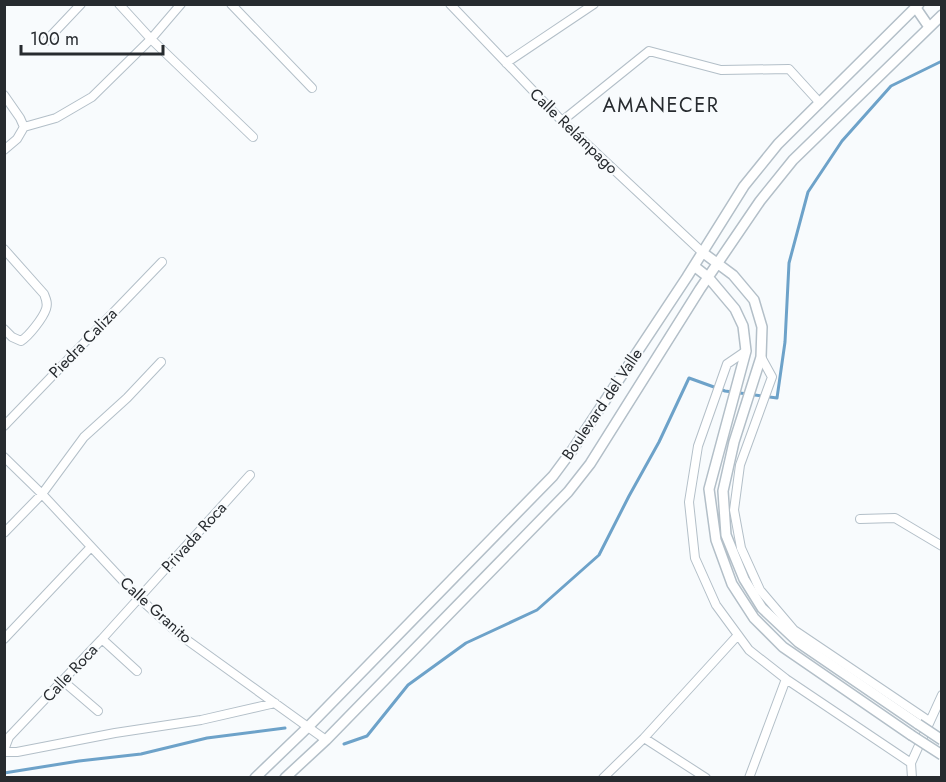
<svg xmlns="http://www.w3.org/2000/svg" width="946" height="782" viewBox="0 0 946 782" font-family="Jost,sans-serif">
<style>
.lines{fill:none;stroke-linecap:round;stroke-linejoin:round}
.stream{stroke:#6da2c9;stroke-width:3}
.minor-casing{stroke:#b3bfc8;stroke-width:10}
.tertiary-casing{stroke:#b3bfc8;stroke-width:12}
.minor{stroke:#fff;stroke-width:8}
.tertiary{stroke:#fff;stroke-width:9}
.tertiary-bridge-casing{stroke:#b3bfc8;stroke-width:12;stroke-linecap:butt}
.tertiary-bridge{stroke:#fff;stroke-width:9}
.labels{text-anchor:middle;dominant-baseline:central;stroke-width:4.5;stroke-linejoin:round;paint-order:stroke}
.street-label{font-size:16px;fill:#272b2f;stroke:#f8fbfd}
.quarter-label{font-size:20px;letter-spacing:1.5px;fill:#272b2f;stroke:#f8fbfd}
</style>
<rect width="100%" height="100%" fill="#f8fbfd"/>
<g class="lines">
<path class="stream" d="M344 744 367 736 408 685 466 643 537 610 599 555 629 496 659 442 689 378 725 391 777 398 785 342 789 263 808 192 842 141 891 86 942 61
M4 773 79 761 141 754 207 738 285 728"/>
<g class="minor-casing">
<path id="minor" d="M119 4 151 39 253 137
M231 4 312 88
M450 4 562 121 702 252
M46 41 81 4
M506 63 594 4
M4 95 20 118 24 127
M562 121 649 51 721 70 789 69 820 103
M24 127 56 118 92 97 151 39 181 4
M4 150 17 139 24 127
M4 249 44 294C46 299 48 303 46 309 43 318 29 336 21 341L12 337 4 329
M746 351 727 364 698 446 689 502 695 558 716 605 749 650 786 679 911 763
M761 357 772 377 740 465 734 510 741 548 760 590 794 630 929 721
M4 426 162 262
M4 457 42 494 139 598 180 635 326 740
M860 519 895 518 942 546
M4 533 42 494 84 437 127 398 161 362
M4 639 91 547
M102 639 137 671
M63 681 98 711
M644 738 738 635
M4 750 9 737 102 639 250 475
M4 752H17L115 733 201 720 275 703
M603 778 644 738 706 778
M749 778 786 679
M912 778 911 763 942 695"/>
</g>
<g class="tertiary-casing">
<path id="tertiary" d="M916 8 929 27
M702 252 733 275 754 300 762 327 761 357 734 442 723 491 726 535 744 579 762 608 798 642 918 724
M694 266 708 277 735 309 743 326 746 351 709 489 716 540 732 584 754 618 783 647 911 735
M255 778 308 727 553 476 573 449 687 277 744 186 778 144 919 4
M285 778 326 740 568 492 590 464 700 289 760 201 793 160 942 15"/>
</g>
<use href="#minor" class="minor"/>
<use href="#tertiary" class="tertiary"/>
<g class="tertiary-bridge-casing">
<path id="tertiary-bridge" d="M918 724 942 740
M911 735 942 755"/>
</g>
<use href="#tertiary-bridge" class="tertiary-bridge"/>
</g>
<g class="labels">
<g class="street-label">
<text transform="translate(574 131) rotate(44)">Calle Relámpago</text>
<text transform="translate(83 343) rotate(-46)">Piedra Caliza</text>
<text transform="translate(602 404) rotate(-56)">Boulevard del Valle</text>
<text transform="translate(194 537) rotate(-48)">Privada Roca</text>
<text transform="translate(156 610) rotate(42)">Calle Granito</text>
<text transform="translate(70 673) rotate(-47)">Calle Roca</text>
</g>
<g class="quarter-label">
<text x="661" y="105">AMANECER</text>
</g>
</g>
<rect width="946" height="782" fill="none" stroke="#272b2f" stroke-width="12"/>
<path d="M21 45v9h142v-9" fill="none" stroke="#272b2f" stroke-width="3"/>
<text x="30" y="45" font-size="18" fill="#272b2f" stroke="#f8fbfd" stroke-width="4.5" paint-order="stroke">100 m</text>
</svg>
